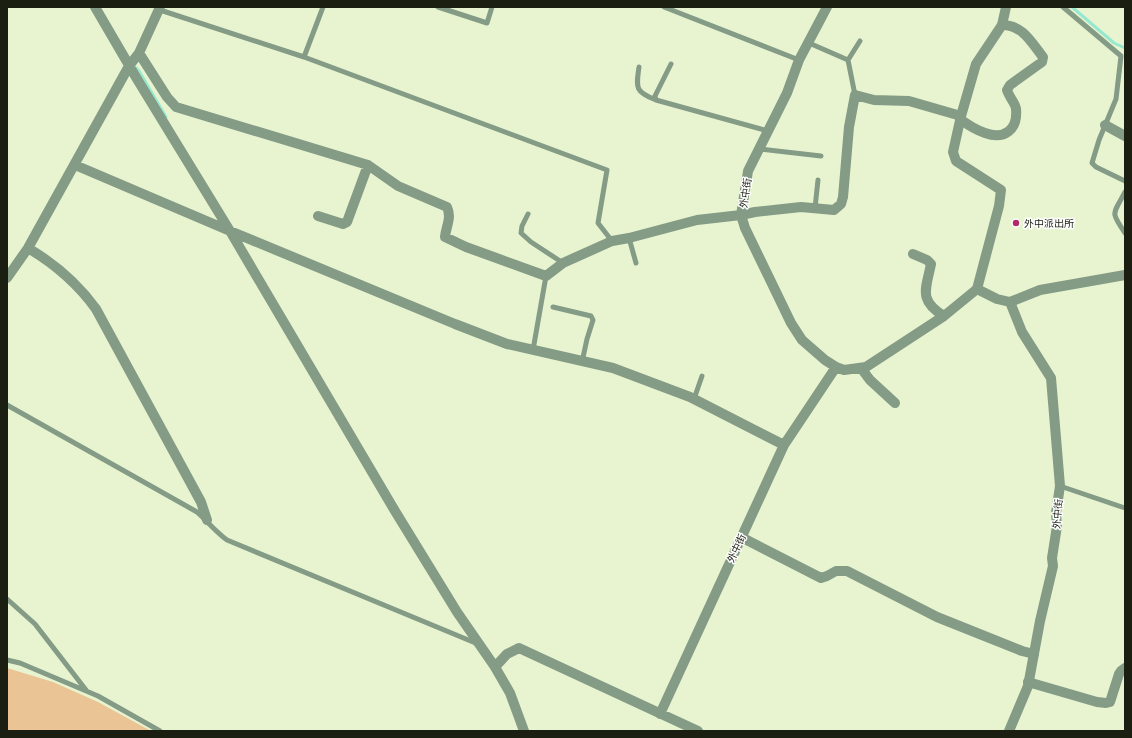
<svg xmlns="http://www.w3.org/2000/svg" width="1132" height="738" viewBox="0 0 1132 738" font-family="'Open Sans','Noto Sans TC',sans-serif">
<style>
.green{fill:#eac495}
.lines{fill:none;stroke-linecap:round;stroke-linejoin:round}
.stream{stroke:#96e8ce;stroke-width:3}
.service{stroke:#849b86;stroke-width:5}
.minor{stroke:#849b86;stroke-width:10}
.tertiary{stroke:#849b86;stroke-width:10}
.poi-dot{fill:#b32967;stroke:#fff;stroke-width:1.5}
.labels{text-anchor:middle;dominant-baseline:central;stroke-width:3;stroke-linejoin:round;paint-order:stroke}
.street-label{font-size:10px;fill:#1b1f12;stroke:#fff}
.poi-label{font-size:10px;fill:#1b1f12;stroke:#fff;text-anchor:start}
</style>
<rect width="100%" height="100%" fill="#e8f4d0"/>
<path class="green" d="M7 668 53 682 98 702 151 731H7Z"/>
<g class="lines">
<path class="stream" d="M1072 7 1114 43 1125 48
M135 67 139 71 166 117"/>
<path class="service" d="M438 7 487 23 492 7
M664 7 799 60
M1063 7 1121 56 1116 99 1099 140 1092 163 1096 167 1125 181
M160 10 304 57 607 170 598 223 612 241
M809 43 848 60 855 95
M304 57 323 7
M848 60 860 41
M671 64 655 96 656 100 768 131
M639 67C636 88 635 92 656 100
M759 149 821 156
M1125 192C1113 215 1110 211 1125 233
M815 208 818 180
M528 214 522 226 521 233 531 242 563 263
M629 238 636 263
M553 307 591 316 593 320 587 339 582 362
M533 350 546 276
M694 399 702 376
M7 405 197 512C207 521 216 532 227 540L478 644
M1060 486 1125 508
M7 599 35 624 86 690
M7 660 20 663 98 696 160 731"/>
<path class="minor" d="M95 7 137 79 230 231 395 511 457 612 495 667 510 693 524 731
M827 7 799 60 787 93 748 171 741 215 745 228 791 323 802 340 825 360 836 367 844 370 866 367 944 316 977 289
M139 53 167 97 176 107 368 165 398 186 447 207C452 218 446 226 445 237L466 247 546 276 563 263 612 241 629 238 697 220 741 215 755 212 801 207 834 210 841 204 843 197 849 127 855 95 874 100 909 101 961 116
M960 119C968 125 976 130 985 133 1004 140 1018 130 1016 109 1016 104 1009 97 1007 90L1010 85 1042 62 1043 57C1031 42 1023 25 1002 25
M1105 125 1125 136
M75 165 230 231 455 324 507 344 613 368 690 397 784 445
M318 216 343 224 347 222 368 165
M28 248C55 264 78 284 96 309L201 502 207 520
M913 254 927 260 931 264C926 289 918 300 944 316
M7 278 28 248 129 66 139 53 160 7
M1010 302 1040 290 1125 275
M861 368 870 380 895 403
M741 537 821 578 827 576 836 571H847L937 617 1022 651 1034 654
M495 667 507 654 519 648 698 731
M1028 682 1097 702 1106 703 1110 702 1119 674 1121 671 1125 668
M660 714 784 445 836 367"/>
<path class="tertiary" d="M1006 7 1002 25 976 64 961 116 953 152 956 161 1001 190 999 206 977 289 997 299 1010 302 1022 332 1051 378 1060 486 1056 513 1057 526 1052 558 1053 566 1040 621 1028 686 1009 731"/>
</g>
<circle class="poi-dot" cx="1016" cy="223" r="4"/>
<g class="labels">
<g class="street-label">
<text transform="translate(745 193) rotate(-82)">外中街</text>
<text transform="translate(1057 514) rotate(-85)">外中街</text>
<text transform="translate(736 548) rotate(-65)">外中街</text>
</g>
<g class="poi-label">
<text x="1024" y="223">外中派出所</text>
</g>
</g>
<rect width="1132" height="738" fill="none" stroke="#1b1f12" stroke-width="16"/>
</svg>
